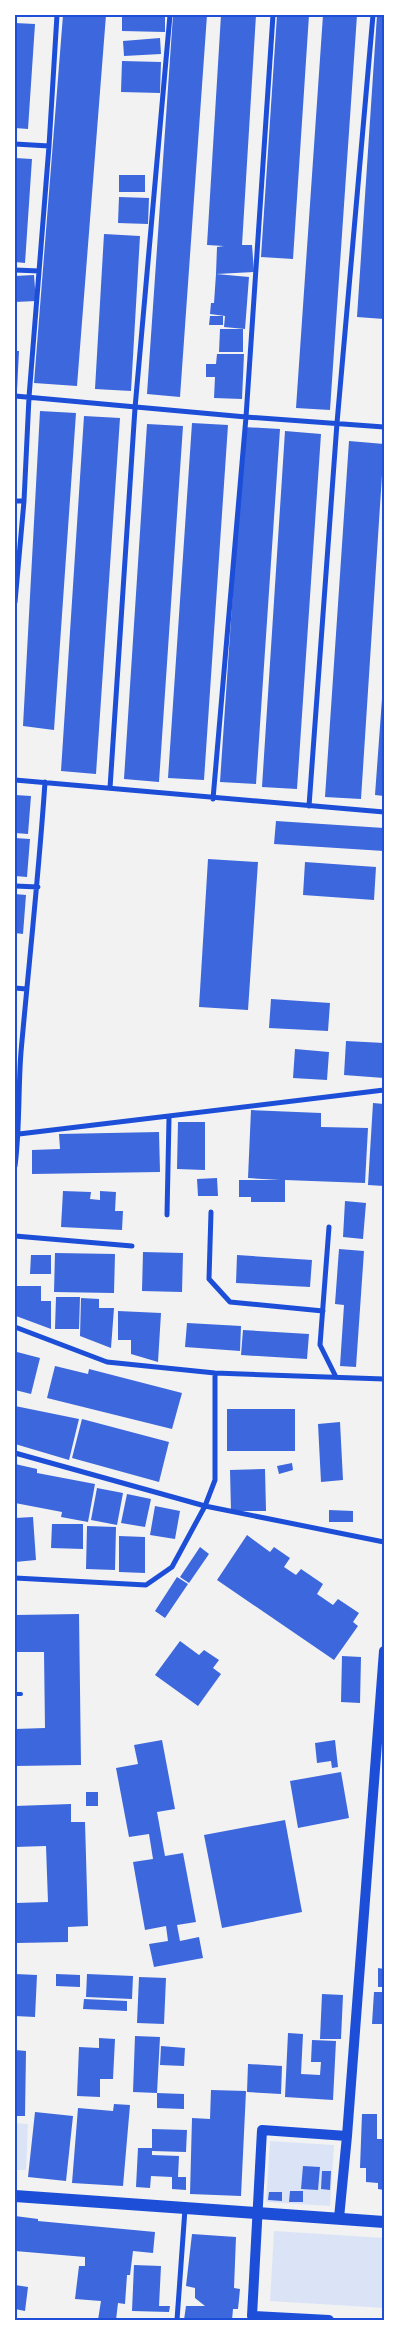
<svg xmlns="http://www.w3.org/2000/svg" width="399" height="2335" viewBox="0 0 399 2335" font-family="'Public Sans',sans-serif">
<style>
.green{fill:#dbe4f7}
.building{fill:#3d67dc}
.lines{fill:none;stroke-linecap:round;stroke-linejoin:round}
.service{stroke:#1d4ed8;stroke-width:4}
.minor{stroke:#1d4ed8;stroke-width:5}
.secondary{stroke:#1d4ed8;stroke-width:10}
.primary{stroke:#1d4ed8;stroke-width:12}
.neatline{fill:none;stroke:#1d4ed8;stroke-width:2}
</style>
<rect width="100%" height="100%" fill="#f2f2f2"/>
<path class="green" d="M15 2123 28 2124 26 2170H15Z
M270 2141 334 2145 330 2206 266 2202Z
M274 2231 384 2238V2308L270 2301Z"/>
<path class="building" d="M63 15H106L77 386 34 383Z
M122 15H165V32L122 31Z
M173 15H207L180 397 147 394Z
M221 15H256L242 245H252L254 272 216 274 217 247 224 246 207 245Z
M277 15H309L293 259 261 257Z
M323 15H357L330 410 296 408Z
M377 15H384V319L357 317Z
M15 23 35 24 28 129 15 128Z
M160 38 161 54 124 56 123 41Z
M122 61 161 62 160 93 121 92Z
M15 158 32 159 25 263 15 262Z
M119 175H145V192H119Z
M119 197 149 198 148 224 118 223Z
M104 234 140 236 131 391 95 389Z
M216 274 249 277 245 329 224 327 225 316 210 314 211 303H214Z
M34 275 36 301 15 302V276Z
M210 316H223V325H209Z
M220 329H243V352H219Z
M15 351H19L17 390H15Z
M217 354H244L242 399 214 398 215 377H206V364H216Z
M40 411 76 413 54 730 23 726Z
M84 416 120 418 96 774 61 771Z
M192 423 228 425 204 780 168 778Z
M147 424 183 426 159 782 124 779Z
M244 427 280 429 256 784 220 782Z
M285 431 321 434 297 789 262 787Z
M349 441 384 444 361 799 325 797Z
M383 685H384V796L375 795Z
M15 795 31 796 28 834 15 833Z
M276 821 384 828V851L274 844Z
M15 838 30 839 27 877 15 876Z
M208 859 258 862 248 1010 199 1007Z
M305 862 376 867 374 900 303 895Z
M15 894 26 895 23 934 15 933Z
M271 999 330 1003 328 1031 269 1028Z
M346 1041 384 1043V1078L344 1075Z
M295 1049 329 1052 327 1080 293 1078Z
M373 1103 384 1104V1186L368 1185Z
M251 1110 321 1113V1127L368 1128 365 1183 285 1180V1202H251V1197H239V1180H280L248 1178Z
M178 1122H205V1170L177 1169Z
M159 1132 160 1172 32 1174V1150L60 1149 59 1134Z
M217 1178 218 1196H198L197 1179Z
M63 1191 91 1192 90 1199 100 1200V1191L116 1192 115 1211H123L122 1230 61 1227Z
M345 1201 366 1203 363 1239 343 1237Z
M339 1249 364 1251 356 1367 340 1366 344 1305 335 1304Z
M143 1252 183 1253 182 1292 142 1291Z
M55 1253 115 1254 114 1293 54 1292Z
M31 1255H51V1274H30Z
M237 1255 312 1260 310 1287 236 1283Z
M15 1286H41V1301H51V1329L16 1316Z
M56 1297H80L79 1329H55Z
M81 1298 99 1299V1308H114L111 1348 80 1336Z
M118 1311 161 1313 158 1362 131 1354V1340H118Z
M187 1323 241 1326 240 1351 185 1347Z
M243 1330 309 1334 307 1359 241 1355Z
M17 1352 40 1358 31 1394 15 1390Z
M55 1366 88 1374 89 1369 182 1393 172 1429 47 1398Z
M15 1406 79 1419 69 1460 15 1444Z
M227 1409H295V1451H227Z
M82 1419 169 1442 159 1482 72 1458Z
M340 1422 343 1480 321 1482 318 1424Z
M292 1463 293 1470 279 1474 277 1466Z
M15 1464 37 1469V1473L95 1484 88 1522 61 1517 62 1512 15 1503Z
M265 1469 266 1511H231L230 1470Z
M97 1488 123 1493 117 1525 91 1520Z
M127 1494 151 1499 145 1527 121 1523Z
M155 1506 180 1511 175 1539 150 1535Z
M329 1510 353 1511V1522H329Z
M33 1517 36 1560 15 1562V1518Z
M52 1524H83V1549L51 1548Z
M87 1526 116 1527 115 1570 86 1569Z
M247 1535 270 1552 274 1547 290 1558 284 1567 296 1575 301 1569 323 1584 317 1594 333 1605 338 1599 359 1613 353 1622 358 1626 334 1660 217 1580Z
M119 1536 145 1537V1573L119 1572Z
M200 1547 209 1554 189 1583 180 1577Z
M177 1577 188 1584 165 1618 155 1611Z
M79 1614 81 1765 15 1766V1729L45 1728 44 1652H15V1615Z
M180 1641 199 1655 204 1650 219 1660 213 1668 221 1674 198 1706 155 1675Z
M342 1656 361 1657 360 1703 341 1702Z
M162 1740 175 1809 157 1812 165 1856 183 1853 196 1922 177 1925 180 1941 199 1937 203 1958 154 1967 149 1944 168 1941 166 1926 145 1930 133 1862 153 1859 149 1834 129 1837 116 1768 138 1764 134 1745Z
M335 1740 338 1767 332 1768 331 1761 317 1763 315 1743Z
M341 1772 349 1818 298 1828 290 1781Z
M86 1792H98V1806H86Z
M71 1804V1822H85L88 1926 68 1927V1942L17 1943 16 1903 48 1902 46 1846 15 1847V1806Z
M285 1820 302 1912 222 1928 204 1835Z
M378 1968 384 1969V1987H378Z
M15 1974 37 1975 35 2017 15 2016Z
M56 1974 80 1975V1987L56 1986Z
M87 1974 133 1976 132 1999 86 1997Z
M139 1977 166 1978 164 2024 137 2023Z
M374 1992H384V2024H372Z
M322 1994 343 1995 341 2039H320Z
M84 1999 127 2001V2011L83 2009Z
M288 2033 303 2034 301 2074 320 2075 321 2062H311L312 2040 336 2041 333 2100 285 2097Z
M135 2036 160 2037 157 2093 133 2092Z
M99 2038 115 2039 113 2079H100V2097L77 2096 79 2047 99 2048Z
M161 2046 185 2048 184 2066 160 2065Z
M15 2050 26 2051 25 2116H15Z
M248 2064 282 2066 281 2094 247 2092Z
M211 2090 246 2091 241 2196 190 2194 192 2118 210 2119Z
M157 2093 184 2094V2109L157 2108Z
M114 2104 130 2105 123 2186 72 2183 78 2108 113 2111Z
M35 2112 73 2116 66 2181 28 2177Z
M362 2114H377V2139H384V2190L378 2189V2183L366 2182V2168H360Z
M152 2129 187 2130 186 2152 152 2151V2155L179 2156 178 2177H186V2190L172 2189V2177L151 2176 150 2188 136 2187 138 2148H152Z
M303 2166 320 2167 318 2190 301 2189Z
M322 2171H331L330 2190 321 2189Z
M290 2191H303V2202H289Z
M269 2192H282V2201L268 2200Z
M15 2216 38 2219V2221L155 2232 153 2253 133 2251 130 2275H127L125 2304 118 2303 116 2320H98L101 2301 75 2299 79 2266H85V2257L15 2251Z
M192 2234 236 2237 234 2288 240 2289 238 2309H233L232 2320H184L186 2306H205L195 2298V2288L186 2286Z
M134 2265 161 2266 159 2306H170L169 2312 132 2311Z
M15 2285 28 2287 25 2311 15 2309Z"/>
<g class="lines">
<path class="service" d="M15 1694H21"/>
<path class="minor" d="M15 144 49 146
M15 270 39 271
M15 396 246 417 384 427
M15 501H24
M15 602 24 501 29 397 49 146 57 15
M15 780 384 812
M110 788 135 408 170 15
M213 799 246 417 273 15
M309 806 337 423 373 15
M15 886 38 887
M15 988 26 989
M19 1134 384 1090
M15 1166C20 1128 18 1090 21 1052 29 962 39 872 45 782
M211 1212 209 1279 230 1302 323 1311
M167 1215 169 1118
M329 1227 320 1345 336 1377
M15 1236 132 1246
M15 1327 107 1362 215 1373 384 1379
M15 1453 205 1506 215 1480V1373
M15 1578 146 1585 172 1567 205 1506 384 1542
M177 2320 185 2209"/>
<path class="secondary" d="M339 2218 347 2136 384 1651
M329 2320 252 2316 262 2130 347 2136"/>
<path class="primary" d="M15 2196 384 2222"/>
</g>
<rect width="399" height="2335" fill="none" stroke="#ffffff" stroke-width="32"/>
<rect x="16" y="16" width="367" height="2303" class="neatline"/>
</svg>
